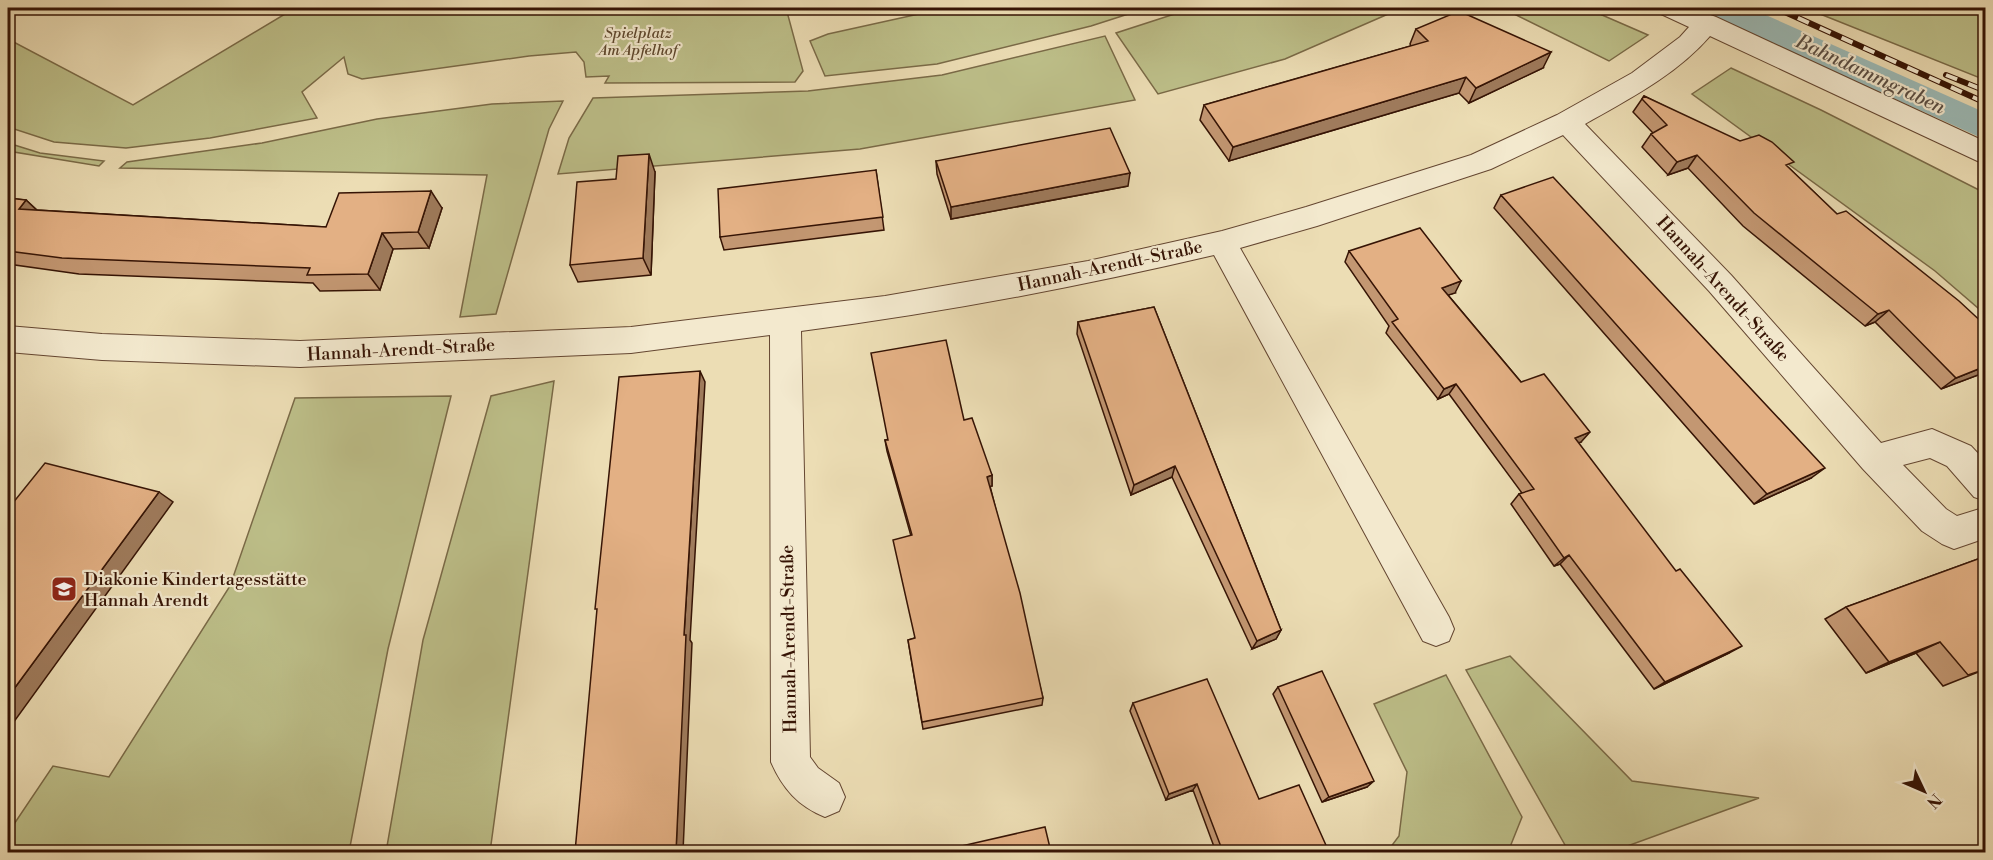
<svg xmlns="http://www.w3.org/2000/svg" width="1993" height="860" viewBox="0 0 1993 860" font-family="'Libre Bodoni',serif">
<style>
.green{fill:#bdbf89;stroke:#7a6a47;stroke-width:1.5}
.lines{fill:none;stroke-linecap:round;stroke-linejoin:round}
.canal{fill:#9cbab6;fill-rule:evenodd}
.street-casing{stroke:#644631;stroke-width:2}
.street{fill:#f3e9ce;fill-rule:evenodd}
.rail-casing{stroke:#361405;stroke-width:6}
.rail{stroke:#f3e9ce;stroke-width:4;stroke-dasharray:12;stroke-linecap:butt}
.wall{fill:#c39772;stroke:#361405;stroke-width:1.5}
.shaded-wall{fill:#9f7b5c;stroke:#361405;stroke-width:1.5}
.building{fill:#e3b084;stroke:#361405;stroke-width:1.5}
.labels{text-anchor:middle;dominant-baseline:central;stroke-width:4.5;stroke-linejoin:round;paint-order:stroke}
.far-park-label{font-size:15px;font-style:italic;fill:#5e472d;stroke:#f3e9ce}
.street-label{font-size:18px;fill:#361405;stroke:#f3e9ce}
.poi-label{font-size:18px;fill:#361405;stroke:#f3e9ce;text-anchor:start}
.water-label{font-size:20px;font-style:italic;fill:#5a4e43;stroke:#f3e9ce}
</style>
<rect width="100%" height="100%" fill="#ecddb4"/>
<filter id="stains"><feTurbulence type="fractalNoise" baseFrequency=".00333" numOctaves="4"/><feColorMatrix values="0 0 0 0 .2 0 0 0 0 .09 0 0 0 0 .02 0 0 0 .5 -.17"/></filter>
<radialGradient id="worn" r=".72"><stop offset=".6" stop-color="#630" stop-opacity="0"/><stop offset="1" stop-color="#630" stop-opacity=".3"/></radialGradient>
<path class="green" d="M295 8H786L803 71 795 82 605 83 609 76 586 77 584 62 576 52 529 56 362 79 348 74 344 57 302 92 317 118 210 138 126 148 54 142 8 127V39L133 105Z
M946 8H1147L1091 26 937 64 825 76 810 41 828 34Z
M1193 8H1402L1285 59 1158 94 1116 33Z
M1502 8H1586L1648 35 1609 61Z
M1805 8H1985V80Z
M1105 36 1135 100 860 149 558 174 569 138 593 98 808 91 942 75Z
M1731 68 1821 110 1985 193V314L1935 271 1692 94Z
M563 101 549 129 496 314 460 317 487 175 120 168 127 162 262 143 377 119 492 104Z
M8 143 40 153 104 161 99 166 8 151Z
M554 381 490 852H386L423 640 491 396Z
M451 396 388 649 349 852H8V833L53 766 109 777 230 586 295 398Z
M1510 656 1632 781 1759 798 1611 852H1569L1466 670Z
M1446 675 1522 817 1508 852H1387L1399 836 1407 772 1374 704Z"/>
<g class="lines">
<path class="canal" d="M1706 8H1750L1986 113V140L1711 16Z"/>
<g class="street-casing">
<path id="street" d="M1657 8H1691L1716 17 1986 142V165L1710 36C1676 75 1629 99 1585 124L1731 275 1881 443 1932 429 1971 446 1986 462V501L1974 497 1947 466 1930 458 1903 465 1946 509 1957 516 1986 507V538L1954 549 1942 544 1922 531 1863 469 1709 291 1563 135 1491 169 1317 226 1240 248 1449 617 1454 629 1449 641 1436 646 1423 641 1214 255C1078 287 940 313 801 331L810 757 818 768 839 783 845 797 839 811 825 817C798 806 783 789 771 762L770 335 631 353 300 367 102 360 8 352V326L102 334 300 341 631 327 885 296 1088 261 1222 231 1306 207 1471 155 1557 115 1632 73 1680 37 1689 27 1661 14Z"/>
</g>
<use href="#street" class="street"/>
<g class="rail-casing">
<path id="rail" d="M1776 8 1986 103
M1946 75 1986 91"/>
</g>
<use href="#rail" class="rail"/>
</g>
<path class="wall" d="M1416 29 1543 68 1469 103 1459 93 1229 161 1200 120 1204 105 1411 46 1410 44Z
M1644 96 1789 168 1837 214 1986 326V372L1941 389 1875 322 1865 326 1743 226 1688 168 1668 175 1642 147 1651 134 1653 133 1633 112Z
M936 161 1128 186 951 219 937 174Z
M876 170 884 230 724 250 720 237Z
M655 172 651 275 578 282 570 265 616 179Z
M1501 195 1811 478 1754 504 1494 208Z
M8 198 26 200 37 210 326 227 442 208 429 248 393 249 380 290 320 291 313 283 79 274 8 264Z
M1349 251 1455 293 1448 295 1521 382 1581 442 1578 443 1729 653 1654 689 1560 564 1554 566 1511 504 1519 494 1522 493 1449 394 1438 399 1386 333 1389 326 1345 262Z
M1154 307 1281 630 1276 639 1252 649 1172 477 1131 495 1077 334 1078 322Z
M964 420 992 475V486H990L1043 698 1042 705 923 729 908 640 915 638 911 536 887 451 885 440Z
M1986 556V669L1943 686 1916 653 1866 673 1825 619 1846 607Z
M1278 687 1367 787 1322 802 1273 694Z
M1133 703 1259 799 1329 852H1216L1193 790 1166 800 1130 711Z"/>
<path class="shaded-wall" d="M821 8H838L821 11Z
M1551 52 1543 68 1469 103 1476 88Z
M1466 77 1459 93 1229 161 1233 147Z
M649 154 655 172 651 275 643 258Z
M1697 155 1688 168 1668 175 1677 162Z
M1130 173 1128 186 951 219V207Z
M431 191 442 208 429 248 418 232Z
M26 200 44 217 19 209Z
M382 233 393 249 380 290 368 274Z
M1461 281 1455 293 1436 299 1442 288Z
M1889 310 1875 322 1865 326 1878 314Z
M1986 366V372L1941 389 1956 378Z
M700 371 705 382 690 640 692 643 683 852H676L684 635Z
M1456 384 1449 394 1438 399 1444 389Z
M1590 432 1581 442 1566 448 1575 438Z
M1175 466 1172 477 1131 495 1134 485Z
M1825 468 1811 478 1754 504 1767 494Z
M992 475V486L987 487V477Z
M159 492 173 502 8 730V697Z
M1569 555 1560 564 1554 566 1564 558Z
M1281 630 1276 639 1252 649 1257 641Z
M1940 642 1916 653 1866 673 1889 662Z
M1742 646 1729 653 1654 689 1665 682Z
M1374 781 1367 787 1322 802 1329 797Z
M1197 784 1193 790 1166 800 1169 794Z"/>
<path class="building" d="M1459 11 1551 52 1476 88 1466 77 1233 147 1204 105 1428 41 1416 29Z
M1644 96 1740 141 1759 135 1772 142 1794 162 1786 165 1837 214 1846 211 1959 301 1986 326V366L1956 378 1889 310 1878 314 1754 213 1697 155 1677 162 1651 134 1667 125 1642 99Z
M1110 128 1130 173 951 207 936 161Z
M649 154 643 258 570 265 577 182 616 179 618 156Z
M876 170 883 217 720 237 718 189Z
M1553 177 1825 468 1767 494 1501 195Z
M431 191 418 232 382 233 368 274 307 275 310 268 62 258 8 251V198L26 200 19 209 326 227 339 193Z
M1420 228 1461 281 1442 288 1521 382 1544 374 1590 432 1575 438 1676 571 1680 569 1742 646 1665 682 1569 555 1564 558 1519 494 1534 489 1456 384 1444 389 1392 322 1398 319 1349 251Z
M1154 307 1281 630 1257 641 1175 466 1134 485 1078 322Z
M946 340 964 420 972 418 992 475 987 477 1020 593 1043 698 922 722 908 640 915 638 893 540 912 535 885 440H888L871 353Z
M700 371 684 635H686L676 852H575L597 609H595L619 377Z
M45 463 159 492 8 697V509Z
M1986 556V669L1968 675 1940 642 1889 662 1846 607Z
M1322 671 1374 781 1329 797 1278 687Z
M1207 679 1259 799 1299 785 1329 852H1223L1197 784 1169 794 1133 703Z
M1045 827 1051 852H958L957 847Z"/>
<defs>
<g id="school-square" transform="scale(1.35)"><rect x="-9" y="-9" width="18" height="18" rx="4" fill="#8f2418" stroke="#f3e9ce"/><path d="M0-5L7-2L0 1L-7-2ZM-4 1L0 2.5L4 1V4Q0 6-4 4Z" fill="#fff"/></g>
</defs>
<g fill-rule="evenodd">
<use href="#school-square" x="64" y="589"/>
</g>
<g class="labels">
<g class="far-park-label">
<text x="638" y="33">Spielplatz<tspan x="638" dy="17">Am Apfelhof</tspan></text>
</g>
<g class="street-label">
<text transform="translate(1110 266) rotate(-12)">Hannah-Arendt-Straße</text>
<text transform="translate(1723 289) rotate(48)">Hannah-Arendt-Straße</text>
<text transform="translate(401 350) rotate(-3)">Hannah-Arendt-Straße</text>
<text transform="translate(789 639) rotate(-91)">Hannah-Arendt-Straße</text>
</g>
<g class="poi-label">
<text x="84" y="579">Diakonie Kindertagesstätte<tspan x="84" dy="21">Hannah Arendt</tspan></text>
</g>
<g class="water-label">
<text transform="translate(1870 75) rotate(25)">Bahndammgraben</text>
</g>
</g>
<rect width="1993" height="860" fill="none" stroke="#ecddb4" stroke-width="30"/>
<rect x="9" y="9" width="1975" height="842" fill="none" stroke="#361405" stroke-width="3"/>
<rect x="15" y="15" width="1963" height="830" fill="none" stroke="#361405" stroke-width="1.5"/>
<g transform="translate(1924 791) rotate(134)" stroke="#f3e9ce" stroke-width="4.5" paint-order="stroke">
<path d="M0-4.5L10 22L0 15L-10 22Z" fill="#361405"/>
<text y="-9" font-size="16" font-weight="bold" text-anchor="middle" fill="#361405">N</text>
</g>
<rect width="100%" height="100%" filter="url(#stains)"/>
<rect width="100%" height="100%" fill="url(#worn)"/>
</svg>
